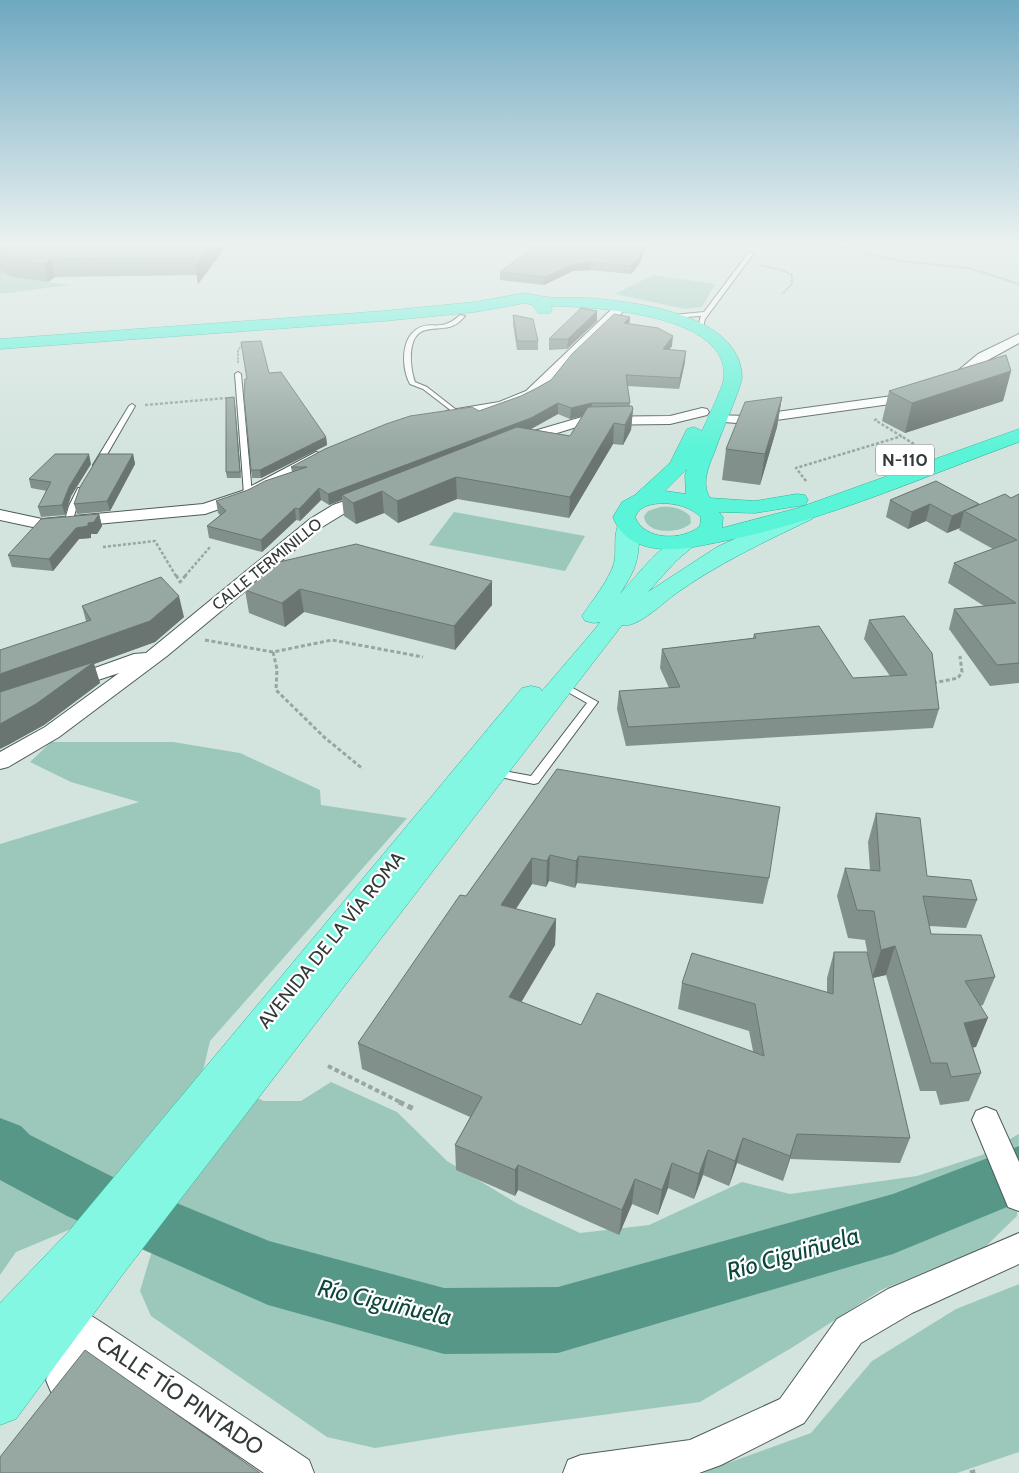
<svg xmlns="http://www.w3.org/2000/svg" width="1019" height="1473" viewBox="0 0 1019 1473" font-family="Cabin,sans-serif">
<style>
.green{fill:#9cc8bb}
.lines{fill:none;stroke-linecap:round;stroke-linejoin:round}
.river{fill:#579787;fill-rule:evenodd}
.service-casing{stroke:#4e5c58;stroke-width:2}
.minor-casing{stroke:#4e5c58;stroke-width:2}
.primary-casing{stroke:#31b29a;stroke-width:1}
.trunk-casing{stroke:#31b29a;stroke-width:1}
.path-far4{stroke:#98a5a1;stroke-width:2;stroke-dasharray:2.5 1;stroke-linecap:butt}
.path-far3{stroke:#98a5a1;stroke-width:2.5;stroke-dasharray:3 2;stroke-linecap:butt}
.path-far2{stroke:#98a5a1;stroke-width:3;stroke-dasharray:4 2.5;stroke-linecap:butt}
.path-far1{stroke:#98a5a1;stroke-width:4;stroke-dasharray:4.5 3;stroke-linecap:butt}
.path{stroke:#98a5a1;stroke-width:5;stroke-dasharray:5.5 4;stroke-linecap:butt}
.service{fill:#fff;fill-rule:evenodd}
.minor{fill:#fff;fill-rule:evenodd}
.primary{fill:#83f7e2;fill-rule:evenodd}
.trunk{fill:#5af4d8;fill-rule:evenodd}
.wall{fill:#82908b;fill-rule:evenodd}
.shaded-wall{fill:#6a7571}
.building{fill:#97a7a2;stroke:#6a7571}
.labels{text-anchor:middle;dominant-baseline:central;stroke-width:4.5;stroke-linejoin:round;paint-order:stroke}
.far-street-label{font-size:16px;fill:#333a38;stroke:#fff}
.shield{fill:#fff;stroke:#707574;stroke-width:1}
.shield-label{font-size:18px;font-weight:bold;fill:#333a38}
.street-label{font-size:19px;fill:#333a38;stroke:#fff}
.near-street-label{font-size:22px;fill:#333a38;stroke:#fff}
.near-water-label{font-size:24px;font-style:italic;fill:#0d463b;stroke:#fff}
</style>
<rect width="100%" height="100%" fill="#d3e3de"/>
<path class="green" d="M0 269 12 277 70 285 0 294Z
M653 275 715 284 702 307 685 309 615 294Z
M660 507C671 506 682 508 690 516L691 523C681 534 645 535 644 516L648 511Z
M454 512 585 536 565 571 429 545Z
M51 742H173L240 753 320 790 321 805 407 818 210 1041 202 1075 264 1101H301L331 1082 397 1112 447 1161 518 1204 580 1233 649 1225 742 1182 790 1194 917 1176 982 1155 1019 1134 1017 1216 984 1248 881 1290 793 1347 700 1402 460 1434 375 1448 327 1437 151 1316 140 1291 152 1251 83 1224 16 1252 0 1275V844L139 802 71 782 30 762Z
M1019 1284V1452L957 1473H700L811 1433 872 1361 956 1309Z"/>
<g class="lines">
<path class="river" d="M0 1118 21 1126 30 1135 111 1176 269 1241 444 1288 558 1287 893 1194 1019 1146V1202L893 1254 558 1353 444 1354 268 1305 67 1216 0 1180Z"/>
<g class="service-casing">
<path id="service" d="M749 252 754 253 705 319 702 331 697 330 701 316 671 318 670 317 673 315 704 312Z
M460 315 465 316C451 332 444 326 426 330 406 334 410 368 415 382L427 387 459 412V414L457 415 423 389 410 384C402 369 400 340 417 329 431 320 441 333 460 315Z
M238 372 241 374 252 494 248 496 244 494 235 374Z
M132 404 135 406 101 465 97 467H94L93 465 129 406Z
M78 488H81L85 490 77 506 72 523 71 525H65L64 523 69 506Z
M562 682 598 702 538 783 534 784 490 775 489 773 490 771 494 769 531 776 587 703 559 687 557 685 559 683Z"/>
</g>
<g class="minor-casing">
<path id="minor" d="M617 307 623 311 621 314 536 397 507 409 451 418 446 417 444 414 446 411 451 410 499 402 526 391 613 308Z
M1019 334V343L988 360 954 387H944L942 384 978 354Z
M914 393 919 394 921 397 919 400 748 424 713 421 711 418 713 415 748 416Z
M702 408 707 409 709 412 707 415 670 424 583 425 515 446 510 444 507 441 510 438 582 417 670 416Z
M316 452 322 454 324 457 322 460 254 497 205 514 42 529 0 520V510L42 519 203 504 242 491Z
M370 492 376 494 378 497 376 500 345 513 322 527 167 656 59 737 8 767 0 769V752L45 727 119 673 71 689 64 687 61 683 64 679 134 654 146 653 310 519 333 505Z
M986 1107 996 1111 1019 1162V1211L1008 1207 972 1120 976 1111Z
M1019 1233V1264L912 1313 861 1343 804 1423 721 1465 699 1473H563L568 1460 581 1455 690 1440 780 1399 837 1319 888 1289Z
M64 1302 76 1306 104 1324 309 1460 314 1473H264L96 1359 75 1392 63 1397 51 1392 46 1380 51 1368 69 1341 52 1330 48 1318 52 1306Z"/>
</g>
<g class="primary-casing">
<path id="primary" d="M804 507 812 509 815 514 812 519C764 542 717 564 674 595 662 604 636 629 622 625L123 1274 16 1419 0 1425V1303L69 1231 522 688 531 686 540 688 542 691 595 629 600 622 594 623 585 621 582 616C592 601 605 585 612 569 619 555 611 535 620 522L628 520 636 522C640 528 639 534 639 542 638 566 632 574 620 594 636 577 658 547 680 537 685 535 689 536 695 537L698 542 676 561 648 592 717 547Z"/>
</g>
<g class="trunk-casing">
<path id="trunk" d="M525 293C530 294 535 295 540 296 555 299 573 297 589 298 636 302 740 314 742 377 742 386 720 435 716 448 710 464 700 482 710 498L755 501 797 494 805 495 808 500 805 505 755 513 719 512 723 517 722 528 798 508 1019 429V442C923 477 824 521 724 541 704 545 684 550 664 549 641 548 621 539 613 517L622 502 635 495 670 463 687 429 694 427 702 431C707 420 723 387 724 378 729 315 601 308 559 306H551L552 310 550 313H538L533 305 525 303 475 312 384 321 0 349V339L384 311 475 302ZM687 469 685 475 686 494 665 491ZM663 503C678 504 690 507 701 517L700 526C683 541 644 541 635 517 640 505 652 504 663 503Z"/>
</g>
<path class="path-far4" d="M833 245 900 261 969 268 1019 284
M760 265 782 270 792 275V284L782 294
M0 273 8 271
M238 363V350L243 344"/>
<path class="path-far3" d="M145 405 226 398
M877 419 875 420 914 444
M806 481 796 468 902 436
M103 547 155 541 176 576
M185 576 210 547"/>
<path class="path-far2" d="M176 575 180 582 186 575
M205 640 273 652 332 640 423 657
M273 652 277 669 276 690 324 737 363 769
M933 683 958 678 962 672 960 656"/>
<path class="path-far1" d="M328 1066 402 1103"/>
<path class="path" d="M399 1102 416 1110
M970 1473 979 1471"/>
<use href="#service" class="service"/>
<use href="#minor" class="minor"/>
<use href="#primary" class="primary"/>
<use href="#trunk" class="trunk"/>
</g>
<path class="wall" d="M0 245 225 248 198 284 197 275 55 277 48 282 12 277 0 270Z
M553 246 645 249 640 263 631 274 590 270 573 271 544 285 500 280V272Z
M597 311V321L567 349 549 350V339Z
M513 315 538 341V350H517L513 324Z
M630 317 629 324 672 346 669 349 685 362 679 389 627 386 630 406 633 409 631 430 623 445 613 444 569 518 457 499 398 523 384 513 356 524 344 516 342 500 329 505 321 500 300 521 296 520 262 552 209 538 207 526 220 515 218 513 216 501 248 490 292 472 291 467 479 411 521 396 537 388 551 380ZM558 414 570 419 582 416 570 436 531 429Z
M1011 371 1003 401 905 433 882 421 889 391Z
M269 373 326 437 327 445 261 478H252L251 470Z
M234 397 241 478H227L226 472Z
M782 397 777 427 760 485 722 480 726 449Z
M133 454 135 464 110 511 77 514 74 504Z
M91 464 71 496 65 515 41 517 38 507 47 491 31 488 29 479Z
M1019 494V683L990 686 949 629 954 609 984 606 948 583 954 563 993 549 959 530 960 528 947 533 926 521 908 529 886 517 890 500 979 505 1011 498Z
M99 514 102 526 97 534H91V538L79 539 53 571 12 567 8 555Z
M279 562 492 605 455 650 304 612 285 627 249 613 245 590Z
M82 606 184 617 155 642 94 664 100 683 44 725 6 746 86 621Z
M869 620 939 709 933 728 626 746 617 709 619 691 669 688 660 668 662 649 753 638 754 634 853 678 890 676 864 639Z
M557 769 769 878 763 904 577 883 575 888 549 881 546 887 532 884 516 909 556 919 555 945 521 1002 581 1025 753 1051 749 1031 678 1009 682 983 827 992V978L834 952 869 961 865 940 848 938 837 896 845 868 870 870 868 842 876 813 927 876 977 900 966 928 929 926 931 934 995 977 983 1005 980 1006 976 1047H973L981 1073 969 1101 940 1105 936 1091H920L886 975 873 978 910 1138 900 1163 790 1159 783 1181 737 1163 729 1186 703 1175 694 1199 668 1188 658 1215 632 1204 619 1235 518 1190 515 1196 456 1170 455 1145 470 1117 362 1069 358 1043 466 896Z"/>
<path class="shaded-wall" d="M212 245H225V248L198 284 195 266Z
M645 245V249L640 263 631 274V266Z
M51 259 55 277 48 282 44 264Z
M590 262V270L573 271 544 285 545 277 574 264Z
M597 311V321L567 349 568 339Z
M630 317 629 327 624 323Z
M673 336 672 346 662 359 663 349Z
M686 351 685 362 679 389 680 378Z
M1011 371 1003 401 905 433 912 403Z
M234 397 235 403 241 478 240 472Z
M782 397 777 427 760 485 765 454Z
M558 403V414L531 429 342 495V500L329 505 328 494Z
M592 403 591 414 570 419 571 408Z
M633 409 631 430 623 445 625 425Z
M614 423 613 444 569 518 570 497Z
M326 437 327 445 261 478 260 470Z
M89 454 91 464 71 496 65 515 62 505 69 487Z
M133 454 135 464 110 511 107 501Z
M456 477 457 499 398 523 397 501Z
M319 488 321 500 300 521 299 509Z
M382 491 384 513 356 524 353 503Z
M930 504 926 521 908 529 912 512Z
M295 508 296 520 262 552 261 540Z
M964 511 960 528 947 533 952 516Z
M99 514 102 526 97 534H91V538L79 539 53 571 49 559 76 528 88 523Z
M492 581V605L455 650 454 626Z
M300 589 304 612 285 627 282 603Z
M179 596 184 617 155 642 94 664 100 683 44 725 6 746 0 749V674Z
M550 855 549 881 546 887 547 861Z
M579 856 577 883 575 888 576 861Z
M532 858V884L501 931V905Z
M556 919 555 945 509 1023V997Z
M895 946 886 975 872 978 881 950Z
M988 1018 976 1047 953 1052 964 1023Z
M797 1134 790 1159 783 1181 790 1156Z
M743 1138 737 1163 729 1186 735 1161Z
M708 1150 703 1175 694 1199 699 1174Z
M672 1163 668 1188 658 1215 662 1190Z
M518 1165V1190L515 1196V1170Z
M635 1179 632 1204 619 1235 622 1210Z"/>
<path class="building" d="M0 245H212L195 266V258L51 259 44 264 8 259 0 255Z
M536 245H551L553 246 570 245H645L641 256 631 266 590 262 574 264 545 277 500 272Z
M581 308 597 311 568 339H549Z
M614 314 630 317 624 323 658 328 673 336 663 349 686 351 680 378 626 375 630 403H592L571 408 558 403 531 418 328 494 319 488 299 509 295 508 261 540 207 526 226 511 216 501 248 490 265 481 307 467H291L325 449 386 424 410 416 472 407 479 411 521 396 537 388 551 380 572 354Z
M513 315 533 319 538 341H517Z
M261 341 269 373 281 372 326 437 260 470H251L244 395 245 379H247L241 342Z
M1006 355 1011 371 912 403 889 391Z
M234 397 240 472H226V398Z
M782 397 765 454 726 449 745 402Z
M632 406 633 409 625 425 614 423 570 497 456 477 397 501 382 491 353 503 342 495 517 427 570 436 588 407Z
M55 454H89L69 487 62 505 38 507 51 482 29 479Z
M100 454H133L107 501 74 504 80 487Z
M936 481 979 504 952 516 930 504 912 512 890 500Z
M1005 494 1011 498 1019 494V663L997 665 954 609 1016 603 954 563 1017 540 964 511Z
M99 514 94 522 88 523V526L76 528 49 559 8 555 41 519Z
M356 544 492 581 454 626 300 589 282 603 245 590 279 562Z
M161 577 179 596 150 621 0 674V650L91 620 82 606Z
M904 616 932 653 939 709 628 727 619 691 680 687 662 649 756 638 754 634 819 626 853 678 907 675 869 620Z
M94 662 36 704 0 724V692Z
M557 769 780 807 769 878 579 856 576 861 550 855 547 861 532 858 501 905 556 919 509 997 581 1025 597 993 764 1056 755 1004 682 983 692 953 833 994 834 952H867L910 1138 797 1134 790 1156 743 1138 735 1161 708 1150 699 1174 672 1163 662 1190 635 1179 622 1210 518 1165 515 1170 455 1145 482 1097 358 1043 460 895 466 896Z
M876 813 920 818 927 876 971 880 977 900 923 896 931 934 981 935 995 977 965 981 988 1018 964 1023 981 1073 951 1077 947 1063H931L895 946 881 950 874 911 857 910 845 868 880 871Z
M85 1350 260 1473H0V1457Z"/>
<linearGradient id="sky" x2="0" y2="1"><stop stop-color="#6ea8c1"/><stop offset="0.54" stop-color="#ebf2f0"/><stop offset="1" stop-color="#ebf2f0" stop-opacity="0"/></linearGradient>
<rect width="1019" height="451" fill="url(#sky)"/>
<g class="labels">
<g class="far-street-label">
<text transform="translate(267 564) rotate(-39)">CALLE TERMINILLO</text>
</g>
<rect class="shield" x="876" y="444.5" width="58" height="31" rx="4"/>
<g class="shield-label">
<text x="905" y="460">N-110</text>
</g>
<g class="street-label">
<text transform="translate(331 940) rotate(-51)">AVENIDA DE LA VÍA ROMA</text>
</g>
<g class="near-street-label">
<text transform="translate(180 1395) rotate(34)">CALLE TÍO PINTADO</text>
</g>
<g class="near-water-label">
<text transform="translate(793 1253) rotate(-16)">Río Ciguiñuela</text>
<text transform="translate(385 1302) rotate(13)">Río Ciguiñuela</text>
</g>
</g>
</svg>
